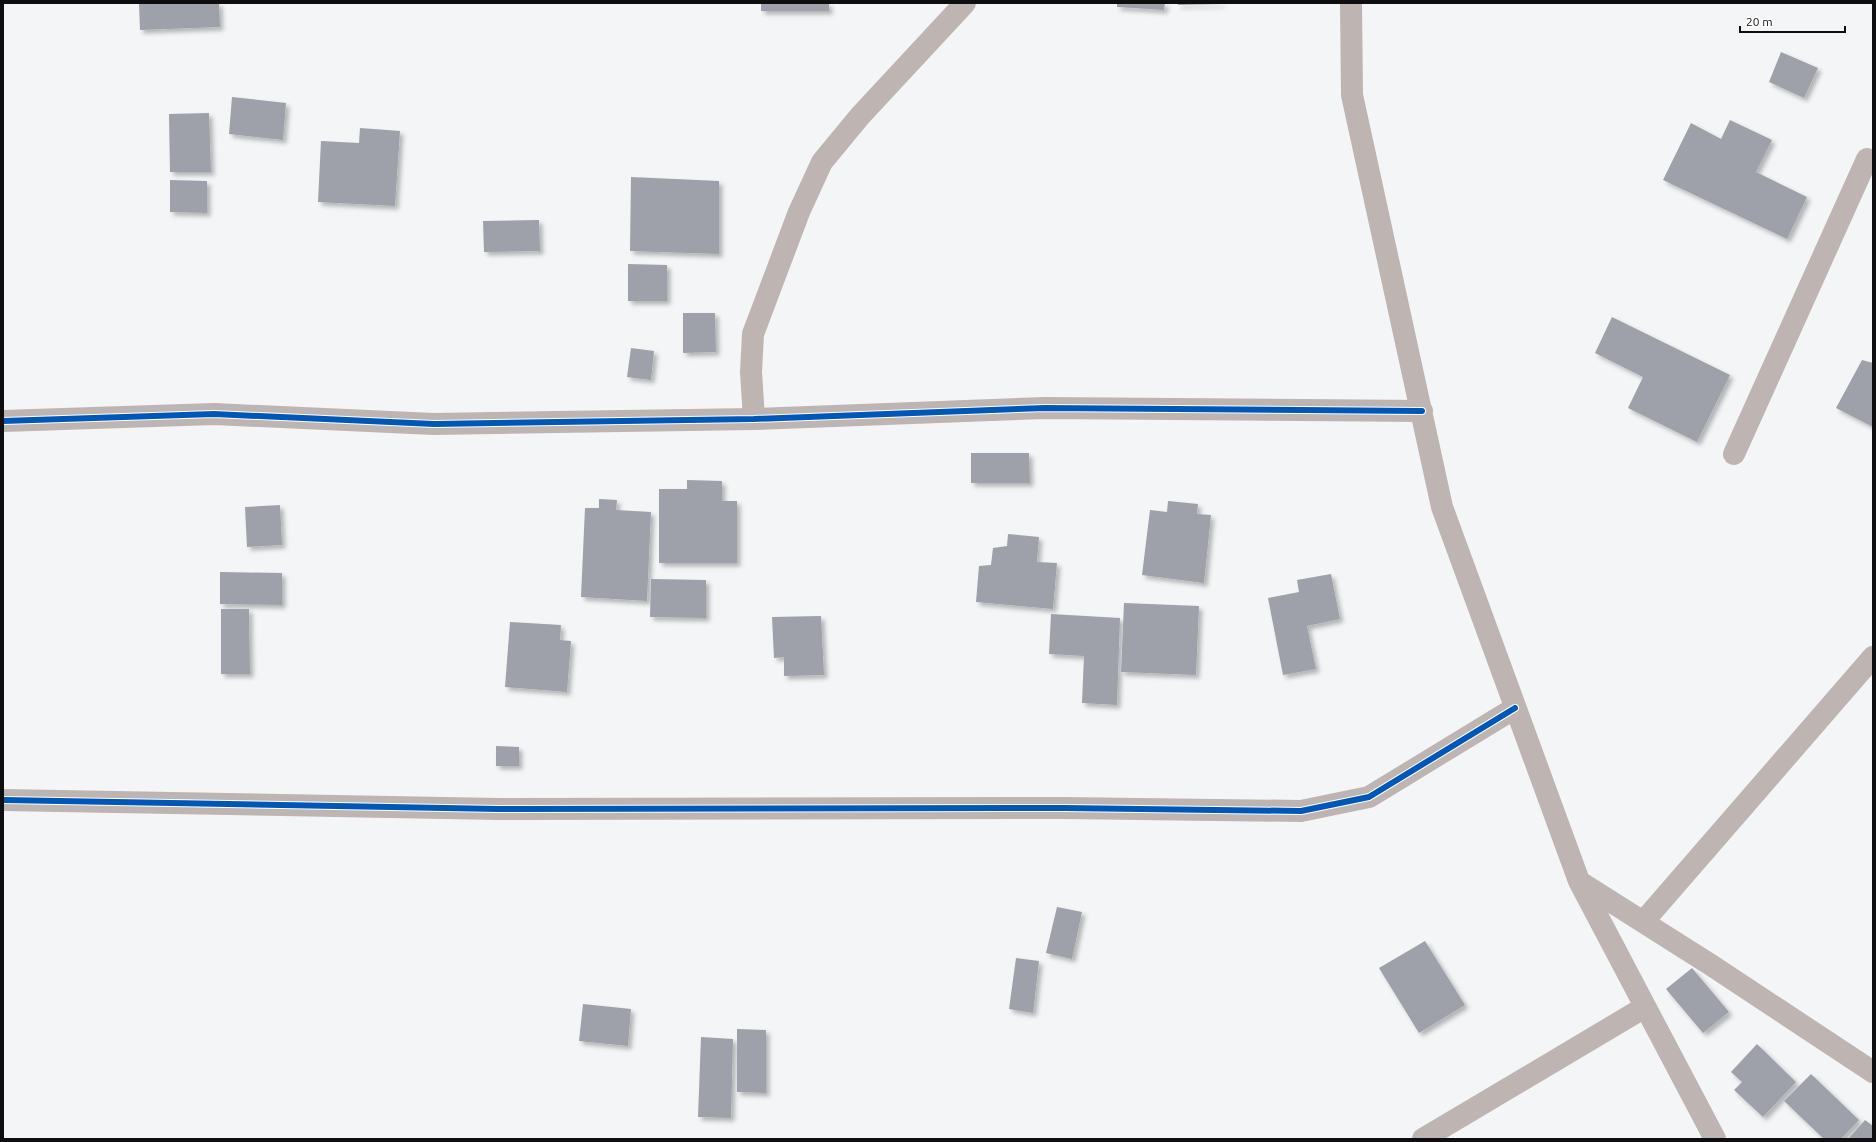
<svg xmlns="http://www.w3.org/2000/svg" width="1876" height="1142" viewBox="0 0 1876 1142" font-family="Ubuntu,sans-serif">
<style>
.building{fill:#9ea1a9;filter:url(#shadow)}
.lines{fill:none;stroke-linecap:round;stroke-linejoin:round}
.minor{stroke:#beb4b1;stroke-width:22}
.cycleway-casing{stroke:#fff;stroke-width:8}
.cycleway{stroke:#0057b8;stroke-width:6}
</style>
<defs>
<filter id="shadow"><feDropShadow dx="3.5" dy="3.5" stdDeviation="2" flood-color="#0004"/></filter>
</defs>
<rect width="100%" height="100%" fill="#f3f5f7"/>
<path class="building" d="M139 3H219L220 27 140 30Z
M761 3H829V11H761Z
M1117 3H1165L1164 10 1117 7Z
M1178 3H1222V4L1178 5Z
M1781 52 1818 68 1804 98 1769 82Z
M232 97 286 103 283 140 229 134Z
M209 113 211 172H170L169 114Z
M1730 120 1772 140 1756 172 1807 197 1787 239 1663 180 1691 123 1721 139Z
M360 128 400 131 395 206 318 202 321 141 359 143Z
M631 177 719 181V254L630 251Z
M170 180 207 181V213L170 212Z
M539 220 540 251 484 252 483 221Z
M628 264 667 265V301H628Z
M683 313H715L716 352 683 353Z
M1612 317 1730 375 1697 442 1628 408 1643 377 1595 353Z
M631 348 654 351 651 380 627 377Z
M1862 360 1873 363V427L1836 408Z
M971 453H1029L1030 483H971Z
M687 480 722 481V501H737V563H659V489H687Z
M599 499 617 500 616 510 651 512 647 601 581 597 585 508H599Z
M1168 501 1198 504 1197 514 1211 515 1204 583 1142 575 1150 510 1167 512Z
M280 505 282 545 247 547 245 507Z
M1008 534 1039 537 1037 562 1057 563 1053 609 976 602 979 566 991 565 993 548 1007 546Z
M220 572 282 573V605L220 604Z
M1331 574 1340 619 1307 626 1316 669 1283 675 1268 598 1299 592 1297 580Z
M651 579 706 580V618L650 617Z
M1124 603 1199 606 1196 675 1121 672Z
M221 609H249L250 674H221Z
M1051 614 1120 618 1117 705 1082 703 1084 656 1049 654Z
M821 616 824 675 784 676V657L774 658 772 617Z
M510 622 561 625 560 640 571 641 567 692 505 687Z
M496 746 519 747V766H496Z
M1057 907 1082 912 1072 959 1046 953Z
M1425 941 1465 1005 1419 1033 1379 968Z
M1016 958 1039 961 1033 1013 1009 1009Z
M1692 968 1729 1012 1703 1033 1666 989Z
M583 1004 631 1009 628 1046 579 1041Z
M737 1029 766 1030V1093L737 1092Z
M701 1037 733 1039 731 1118 698 1117Z
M1757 1044 1796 1082 1763 1117 1734 1090 1742 1082 1731 1072Z
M1811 1074 1859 1120 1841 1139H1824L1784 1101Z
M1865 1120 1873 1126V1139H1848Z"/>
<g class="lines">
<path class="minor" d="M1351 3 1352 95 1442 507 1579 881 1715 1139
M754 419 751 372 753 334 799 212 822 162 860 116 965 3
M3 421 214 414 434 424 754 419 1045 408 1422 411
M1734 454 1867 159
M3 800 499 809 1064 808 1301 811 1369 797 1515 708
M1580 882 1711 965 1873 1072
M1643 922 1873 657
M1423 1139 1645 1007"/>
<g class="cycleway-casing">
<path id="cycleway" d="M3 421 214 414 434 424 754 419 1045 408 1422 411
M3 800 499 809 1064 808 1301 811 1369 797 1515 708"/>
</g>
<use href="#cycleway" class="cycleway"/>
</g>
<rect width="1876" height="1142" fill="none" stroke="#0e0e10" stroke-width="8"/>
<path d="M1740 26v6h105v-6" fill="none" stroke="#0e0e10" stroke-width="2"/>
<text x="1746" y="26" font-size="12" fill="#0e0e10" stroke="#ffffff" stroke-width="3" paint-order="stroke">20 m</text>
</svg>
